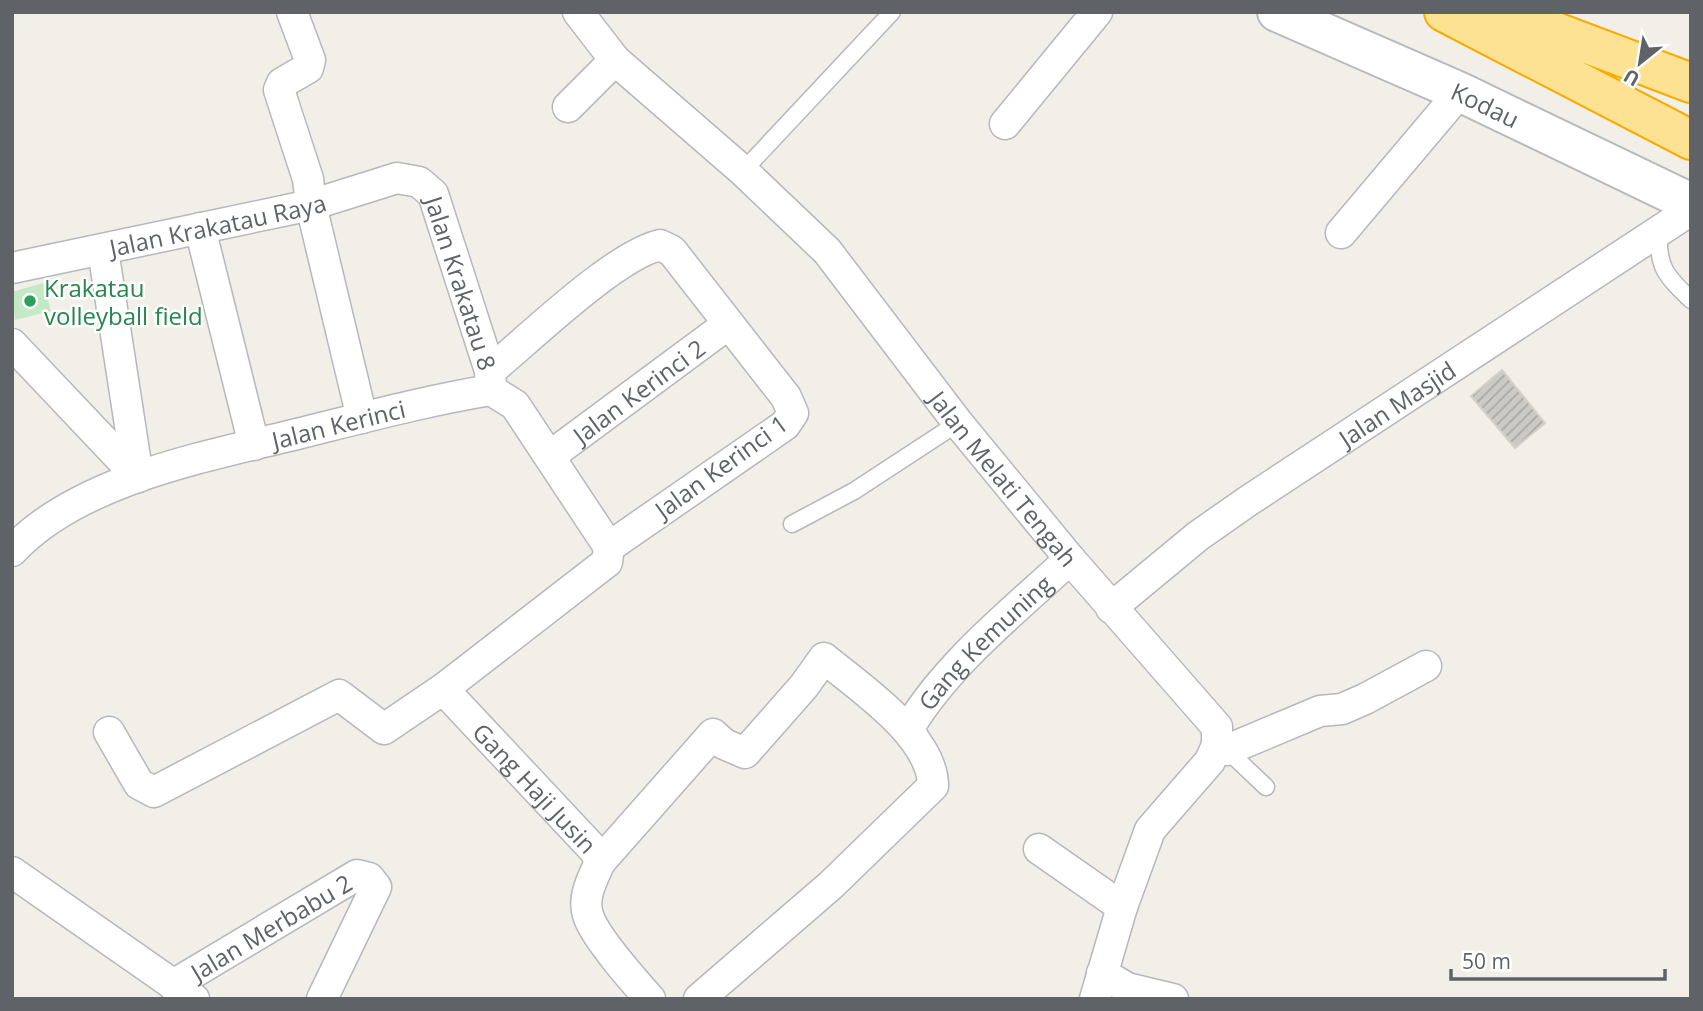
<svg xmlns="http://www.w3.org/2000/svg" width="1703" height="1011" viewBox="0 0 1703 1011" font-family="'Open Sans',sans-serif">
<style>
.pitch{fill:#c5e8c5}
.building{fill:url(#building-hatch);stroke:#d6d1c6;stroke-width:2}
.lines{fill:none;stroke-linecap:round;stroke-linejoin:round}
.service-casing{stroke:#b5b8bc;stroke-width:19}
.minor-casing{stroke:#b5b8bc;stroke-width:33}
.secondary-casing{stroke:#b6babf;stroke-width:42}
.motorway-casing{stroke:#f9ab00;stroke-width:42}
.service{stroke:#fff;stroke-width:16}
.minor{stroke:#fff;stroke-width:30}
.secondary{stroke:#fff;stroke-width:38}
.motorway{stroke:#fde293;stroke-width:38}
.leisure-dot{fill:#2e9e5b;stroke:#fff;stroke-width:2.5}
.labels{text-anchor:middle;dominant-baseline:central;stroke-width:5;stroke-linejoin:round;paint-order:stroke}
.street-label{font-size:24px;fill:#5f6368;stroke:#fff}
.leisure-label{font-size:24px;fill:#27864d;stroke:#fff;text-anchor:start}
</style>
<defs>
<pattern id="building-hatch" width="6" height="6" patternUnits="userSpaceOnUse" patternTransform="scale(1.75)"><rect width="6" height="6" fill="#cccac5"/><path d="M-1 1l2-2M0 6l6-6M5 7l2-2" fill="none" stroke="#a9a8a4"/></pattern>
</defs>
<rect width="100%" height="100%" fill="#f1efe8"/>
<path class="pitch" d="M43 283 51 311 15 320 12 292Z"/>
<path class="building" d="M1502 370 1545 423 1515 448 1471 396Z"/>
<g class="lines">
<g class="service-casing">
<path id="service" d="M743 171 892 12
M1659 232C1657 267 1666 276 1691 300
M792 524 854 491 958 423
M1227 750 1266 787"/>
</g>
<g class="minor-casing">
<g id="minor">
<path d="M292 12 310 60 308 68 282 83 279 90 308 179 311 205 362 418"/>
<path id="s1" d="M578 12 615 60 743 171 827 251 958 423 1070 559 1217 727V745L1210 761 1150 830 1122 907 1095 999"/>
<path d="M568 107 615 60"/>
<path d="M1005 124 1097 12"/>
<path d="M200 228 254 445"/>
<path d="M1341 233 1460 92"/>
<path d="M103 250 138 477"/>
<path id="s2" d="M12 268 311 205 397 178 419 182 433 194 490 371 491 390"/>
<path d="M12 344 138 477"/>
<path d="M490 371C530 338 614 256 660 245L672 251 786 397 793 413 785 425 609 547"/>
<path id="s3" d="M550 456 727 325"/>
<path id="s4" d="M12 551C81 477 215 455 309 431 369 416 430 400 491 390L515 405 609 547"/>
<path id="s5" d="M1111 608 1198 536 1248 501 1691 210"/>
<path id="s6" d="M443 689 595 851 600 862C593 878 582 897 588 915 594 936 634 981 650 999"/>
<path d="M109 732 139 784 154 792 339 695 384 729 443 689 607 562 609 547"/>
<path id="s7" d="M912 734 910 726C950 661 1015 610 1070 559"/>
<path d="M1217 745 1227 750 1320 711 1342 709 1365 699 1426 666"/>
<path d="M1039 849 1122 907"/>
<path d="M600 862 713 734 724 744 745 753 804 686 824 658C859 687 933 736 933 786L831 885 699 999"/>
<path d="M12 872 194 999"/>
<path d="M1102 973 1127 988 1173 999"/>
<path id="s8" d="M173 985 357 875 369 878 376 887 322 999"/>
</g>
</g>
<g class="secondary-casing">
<g id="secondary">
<path id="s9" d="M1277 12 1460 92 1691 203"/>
</g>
</g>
<g class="motorway-casing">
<path id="motorway" d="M1444 12 1691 140
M1503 12 1691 83"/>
</g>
<use href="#service" class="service"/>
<use href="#minor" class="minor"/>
<use href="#secondary" class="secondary"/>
<use href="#motorway" class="motorway"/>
</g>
<circle class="leisure-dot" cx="30" cy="301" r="7"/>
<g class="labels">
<g class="street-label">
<text stroke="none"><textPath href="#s9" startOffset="228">Kodau</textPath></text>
<text stroke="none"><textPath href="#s2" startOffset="210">Jalan Krakatau Raya</textPath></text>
<text stroke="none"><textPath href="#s2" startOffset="530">Jalan Krakatau 8</textPath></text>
<text stroke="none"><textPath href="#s3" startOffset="110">Jalan Kerinci 2</textPath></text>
<text stroke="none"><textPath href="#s5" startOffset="352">Jalan Masjid</textPath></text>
<text stroke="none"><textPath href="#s4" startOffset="355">Jalan Kerinci</textPath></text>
<text transform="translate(721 466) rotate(-36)">Jalan Kerinci 1</text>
<text stroke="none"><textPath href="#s1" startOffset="634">Jalan Melati Tengah</textPath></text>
<text stroke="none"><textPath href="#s7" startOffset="121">Gang Kemuning</textPath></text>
<text stroke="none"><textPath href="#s6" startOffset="135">Gang Haji Jusin</textPath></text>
<text stroke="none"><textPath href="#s8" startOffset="114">Jalan Merbabu 2</textPath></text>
</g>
<g class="leisure-label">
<text x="44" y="287">Krakatau<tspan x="44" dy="28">volleyball field</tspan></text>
</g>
</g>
<rect width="1703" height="1011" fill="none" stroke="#5f6368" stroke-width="28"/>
<g transform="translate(1640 63) rotate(210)" stroke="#ffffff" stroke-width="5" paint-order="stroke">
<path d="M0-5L12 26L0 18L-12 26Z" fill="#5f6368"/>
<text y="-10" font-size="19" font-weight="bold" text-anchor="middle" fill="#5f6368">U</text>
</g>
<path d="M1451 969v10h214v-10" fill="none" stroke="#5f6368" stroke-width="3.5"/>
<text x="1462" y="969" font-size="21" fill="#5f6368" stroke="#ffffff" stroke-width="5" paint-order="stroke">50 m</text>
</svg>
